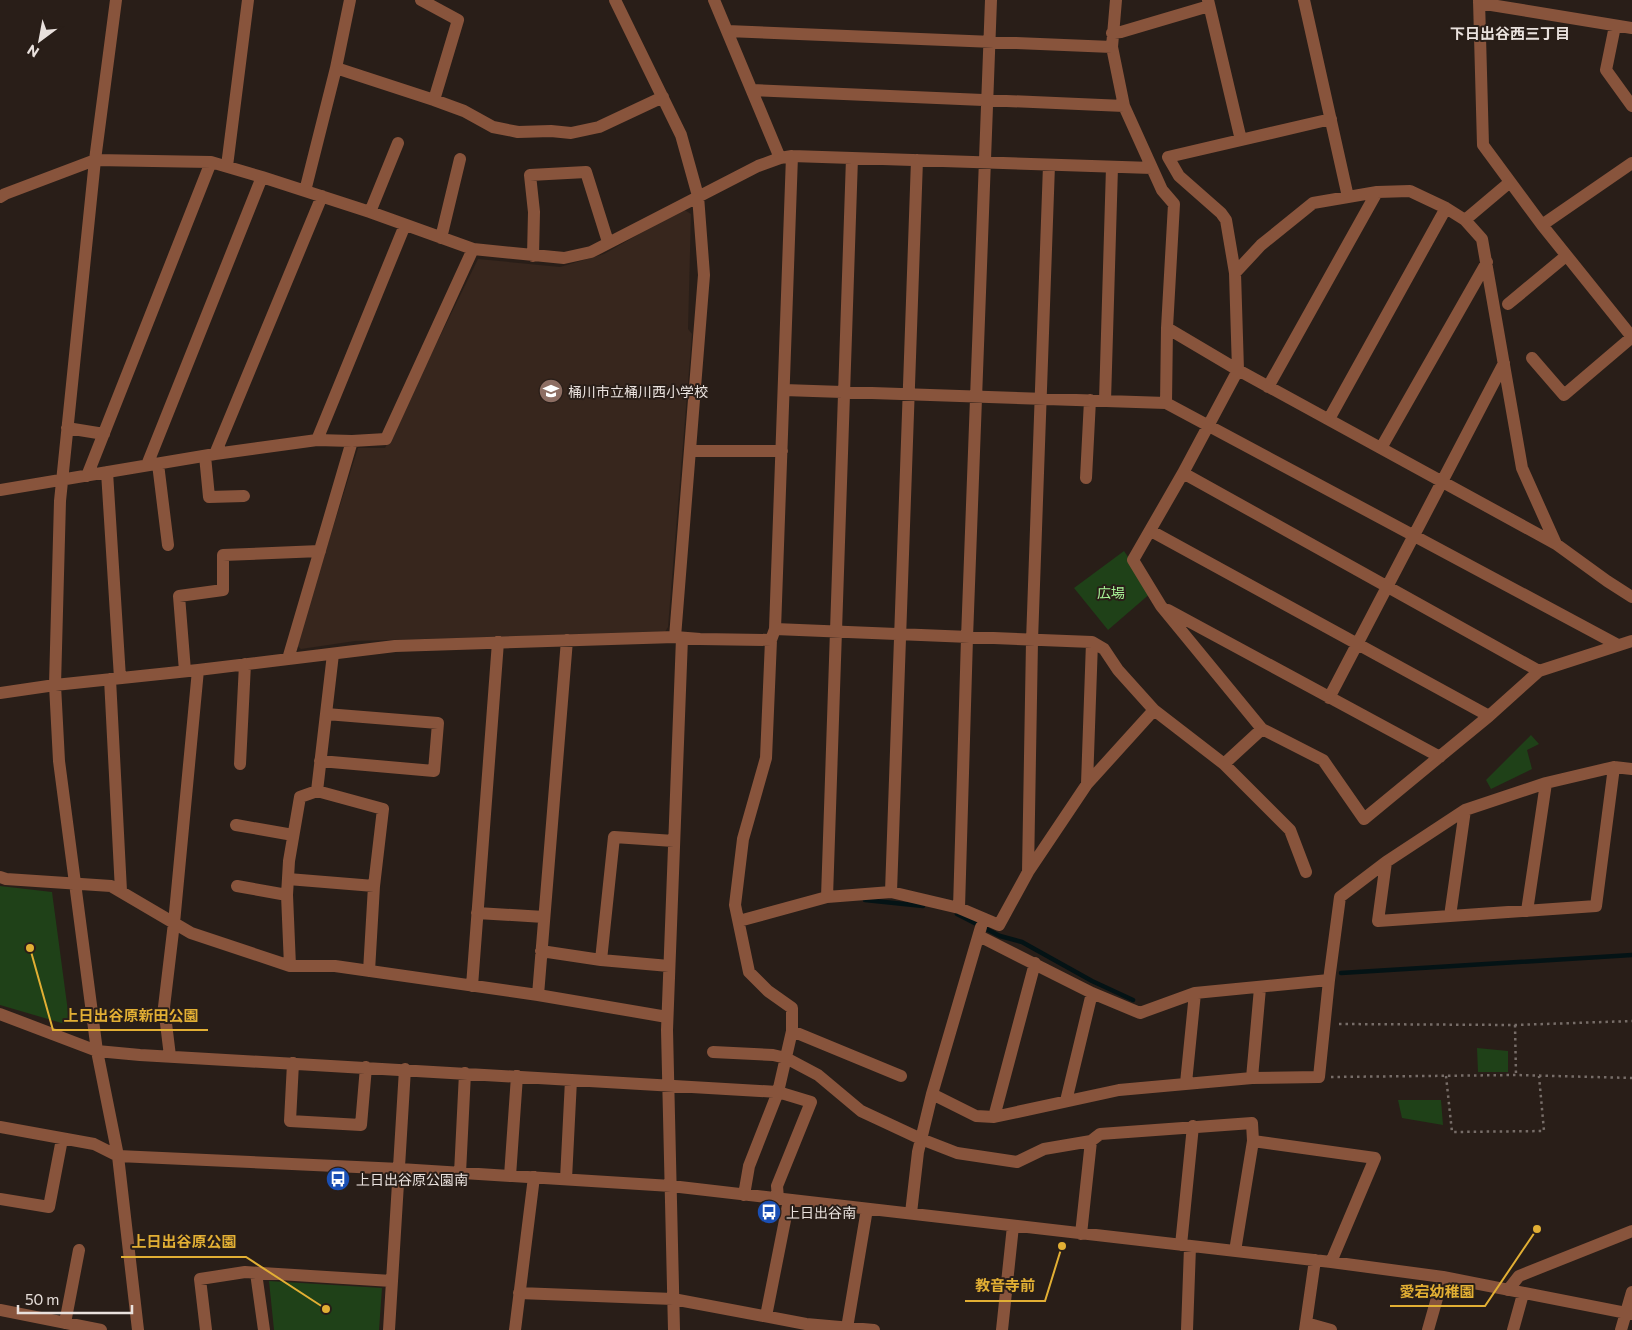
<svg xmlns="http://www.w3.org/2000/svg" width="1632" height="1330" viewBox="0 0 1632 1330" font-family="Commissioner,'Noto Sans JP',sans-serif">
<style>
.built{fill:#37261d}
.park{fill:#1f4118}
.lines{fill:none;stroke-linecap:round;stroke-linejoin:round}
.stream{stroke:#041315;stroke-width:4.5}
.path{stroke:#776d68;stroke-width:2.5;stroke-dasharray:2.5 4;stroke-linecap:butt}
.minor{stroke:#88543c;stroke-width:12}
.labels{text-anchor:middle;dominant-baseline:central;stroke-width:4;stroke-linejoin:round;paint-order:stroke}
.poi-label{font-size:14px;fill:#e9e1dd;stroke:#291e18;text-anchor:start}
.park-label{font-size:14px;fill:#a9f598;stroke:#291e18}
.neighbourhood-label{font-size:15px;font-weight:bold;fill:#e9e1dd;stroke:#291e18}
.leader{fill:none;stroke:#e2af34;stroke-width:2}
.callout-dot{fill:#e2af34;stroke:#291e18;stroke-width:2}
.callout-label{font-size:15px;text-anchor:middle;font-weight:bold;fill:#e2af34;stroke:#291e18;stroke-width:4;stroke-linejoin:round;paint-order:stroke}
</style>
<rect width="100%" height="100%" fill="#291e18"/>
<path class="built" d="M683 209 691 214 688 329 692 334 668 627 665 632 355 641 301 649 296 645 358 448H385L478 259 560 267 604 254Z"/>
<path class="park" d="M1124 551 1152 592 1108 630 1074 588Z
M1531 735 1539 744 1527 750 1532 769 1491 789 1486 780Z
M0 886 52 892 69 1019 65 1024 0 1005Z
M1477 1048 1508 1051V1072H1478Z
M1398 1100H1441L1443 1125 1402 1118Z
M269 1281 382 1288 379 1330H274Z"/>
<g class="lines">
<path class="stream" d="M865 900 923 906
M957 914 1000 936 1022 942 1092 981 1133 1000
M1341 973 1632 955"/>
<path class="path" d="M1339 1024 1515 1025 1632 1021
M1515 1025 1516 1075
M1446 1076 1452 1132 1544 1131 1539 1076
M1331 1077 1516 1075 1632 1078"/>
<path class="minor" d="M116 0 95 160 60 501 55 685 59 761 97 1051 118 1156 138 1330
M421 0 458 20 434 100
M615 0 681 135 698 196 704 275 675 637
M714 0 780 158
M1116 0 1112 47 1124 106 1162 190 1174 204 1167 328 1166 403
M1208 0 1241 140
M1304 0 1348 197
M1479 0 1483 145 1542 225 1632 337
M1479 3 1632 28
M1615 26 1606 70 1632 106
M727 31 1112 47
M1112 33 1121 32 1209 6
M336 68 434 100 464 111 493 127 518 132 551 131 571 133 599 127 663 97
M752 90 1124 106
M227 166 248 0
M305 191 336 68 350 0
M0 197 5 194 95 160 211 162 262 177 370 212 473 249 564 258 591 252 758 166 780 158 792 156 1152 168
M370 212 398 143
M1465 220 1510 182
M1542 225 1632 163
M441 238 460 159
M533 256 534 212 530 175 586 172 608 242
M1235 273 1226 220 1221 213 1179 176 1168 157 1331 119
M1508 304 1566 256
M1167 328 1238 370 1556 544 1607 581 1632 597
M1532 358 1564 395 1632 337
M1268 387 1377 192
M784 390 1166 403 1618 645
M1105 401 1112 167
M1329 419 1446 208
M67 428 104 434
M317 440 405 225
M1381 448 1487 262
M690 451H782
M215 454 322 196
M205 456 209 497 244 496
M158 464 168 545
M147 465 262 177
M107 472 120 678
M1183 473 1539 671
M87 476 211 162
M1086 478 1090 400
M0 490 215 454 317 440 352 441 386 439 473 249
M1151 531 1489 716
M1556 544 1522 468 1482 239 1465 220 1446 208 1410 191 1377 192 1313 203 1261 245 1235 273 1238 370 1183 473 1133 560 1161 606 1262 729 1323 760 1364 819 1489 716 1539 671 1632 641
M1168 610 1440 757
M775 629 1092 642 1087 784
M1092 642 1104 649 1118 670 1154 710 1224 764 1290 830 1306 872
M288 659 352 441
M185 671 179 596 223 590V555L320 551
M110 679 121 891
M0 693 55 685 198 670 395 646 675 637 700 639 771 640
M1329 698 1504 363
M320 761 434 771 438 723 326 714
M240 764 245 664
M1224 764 1262 729
M317 791 383 809 374 886 369 971
M236 825 293 835
M1386 862 1378 921 1596 906 1614 767
M1028 872 1032 641 1049 165
M0 877 6 879 111 886 191 933 290 966H335L538 995 667 1017
M288 879 374 886
M237 886 287 895
M891 892 917 160
M827 897 852 158
M959 908 967 638 991 0
M1527 911 1546 783
M477 913 544 917
M1450 916 1465 810
M739 921 827 897 891 892 959 908 999 925 1028 872 1087 784 1154 710
M979 936 1092 993 1140 1013 1195 993 1329 980
M541 951 601 960
M290 966 287 895 289 861 300 797 317 791 333 654
M669 966 601 960 614 837 674 841
M472 986 498 642
M538 995 567 640
M0 1014 97 1051 140 1055 778 1092 811 1102 777 1186 778 1199
M792 1031 901 1076
M713 1052 773 1055 786 1058 818 1075 861 1111 921 1139 957 1153 1017 1162 1044 1149 1091 1141 1100 1134 1252 1123 1253 1141
M170 1056 164 1007 174 923 198 670
M293 1063 290 1121 361 1125 366 1067
M1252 1078 1260 988
M1186 1083 1195 993
M932 1094 976 1116 994 1117 1119 1090 1252 1078 1319 1077 1329 980 1340 897 1386 862 1465 810 1546 783 1614 767 1632 769
M1066 1101 1092 993
M994 1117 1035 963
M0 1127 94 1144 118 1156 400 1169 671 1186 1331 1262 1443 1277 1632 1314
M460 1173 465 1073
M510 1176 517 1076
M566 1179 571 1080
M744 1195 749 1166 778 1092 792 1031V1008L768 991 749 972 735 905 743 839 766 758 771 640 775 629 792 156
M0 1199 49 1207 62 1139
M911 1213 918 1152 932 1094 981 927
M1081 1234 1091 1141
M1181 1245 1193 1126
M1235 1251 1253 1141 1375 1158 1331 1262
M256 1273 264 1330
M1508 1290 1519 1276 1632 1231
M519 1293 673 1299 806 1324 874 1330
M0 1310 101 1330
M766 1316 789 1200
M65 1323 79 1250
M1306 1323 1331 1330
M847 1328 867 1209
M206 1330 200 1279 245 1272 392 1281
M389 1330 405 1069
M515 1330 534 1177
M674 1330 667 1030 682 638
M1002 1330 1013 1226
M1187 1330 1190 1247
M1305 1330 1315 1260
M1428 1330 1443 1277
M1513 1330 1523 1294
M1621 1330 1632 1292"/>
</g>
<defs>
<g id="school-disc" transform="scale(1.25)"><circle r="9.5" fill="#8d6e63" stroke="#291e18"/><path d="M0-5L7-2L0 1L-7-2ZM-4 1L0 2.5L4 1V4Q0 6-4 4Z" fill="#fff"/></g>
<g id="bus-disc" transform="scale(1.25)"><circle r="9.5" fill="#1a4fb4" stroke="#291e18"/><path d="M-5-6H5V4H4V6H2V4H-2V6H-4V4H-5ZM-3.5-4V0h7V-4ZM-3.5 1.2v1.5H-2V1.2ZM2 1.2v1.5H3.5V1.2Z" fill="#fff"/></g>
</defs>
<g fill-rule="evenodd">
<use href="#school-disc" x="551" y="391"/>
<use href="#bus-disc" x="338" y="1179"/>
<use href="#bus-disc" x="769" y="1212"/>
</g>
<g class="labels">
<g class="poi-label">
<text x="568" y="391">桶川市立桶川西小学校</text>
<text x="356" y="1179">上日出谷原公園南</text>
<text x="786" y="1212">上日出谷南</text>
</g>
<g class="park-label">
<text x="1111" y="592">広場</text>
</g>
<g class="neighbourhood-label">
<text x="1510" y="33">下日出谷西三丁目</text>
</g>
</g>
<path class="leader" d="M30 948L53 1030H208M326 1309L246 1257H121M1062 1246L1045 1301H965M1537 1229L1485 1306H1390"/>
<g class="callout-dot">
<circle cx="30" cy="948" r="5"/>
<circle cx="326" cy="1309" r="5"/>
<circle cx="1062" cy="1246" r="5"/>
<circle cx="1537" cy="1229" r="5"/>
</g>
<g class="callout-label">
<text x="131" y="1021">上日出谷原新田公園</text>
<text x="184" y="1247">上日出谷原公園</text>
<text x="1005" y="1291">教音寺前</text>
<text x="1437" y="1297">愛宕幼稚園</text>
</g>
<g transform="translate(40 40) rotate(212)" stroke="#291e18" stroke-width="4" paint-order="stroke">
<path d="M0-4L9 19L0 12L-9 19Z" fill="#e9e1dd"/>
<text y="-8" font-size="14" font-weight="bold" text-anchor="middle" fill="#e9e1dd">N</text>
</g>
<path d="M18 1305v8h114v-8" fill="none" stroke="#e9e1dd" stroke-width="2.5"/>
<text x="25" y="1305" font-size="15" fill="#e9e1dd" stroke="#291e18" stroke-width="4" paint-order="stroke">50 m</text>
</svg>
